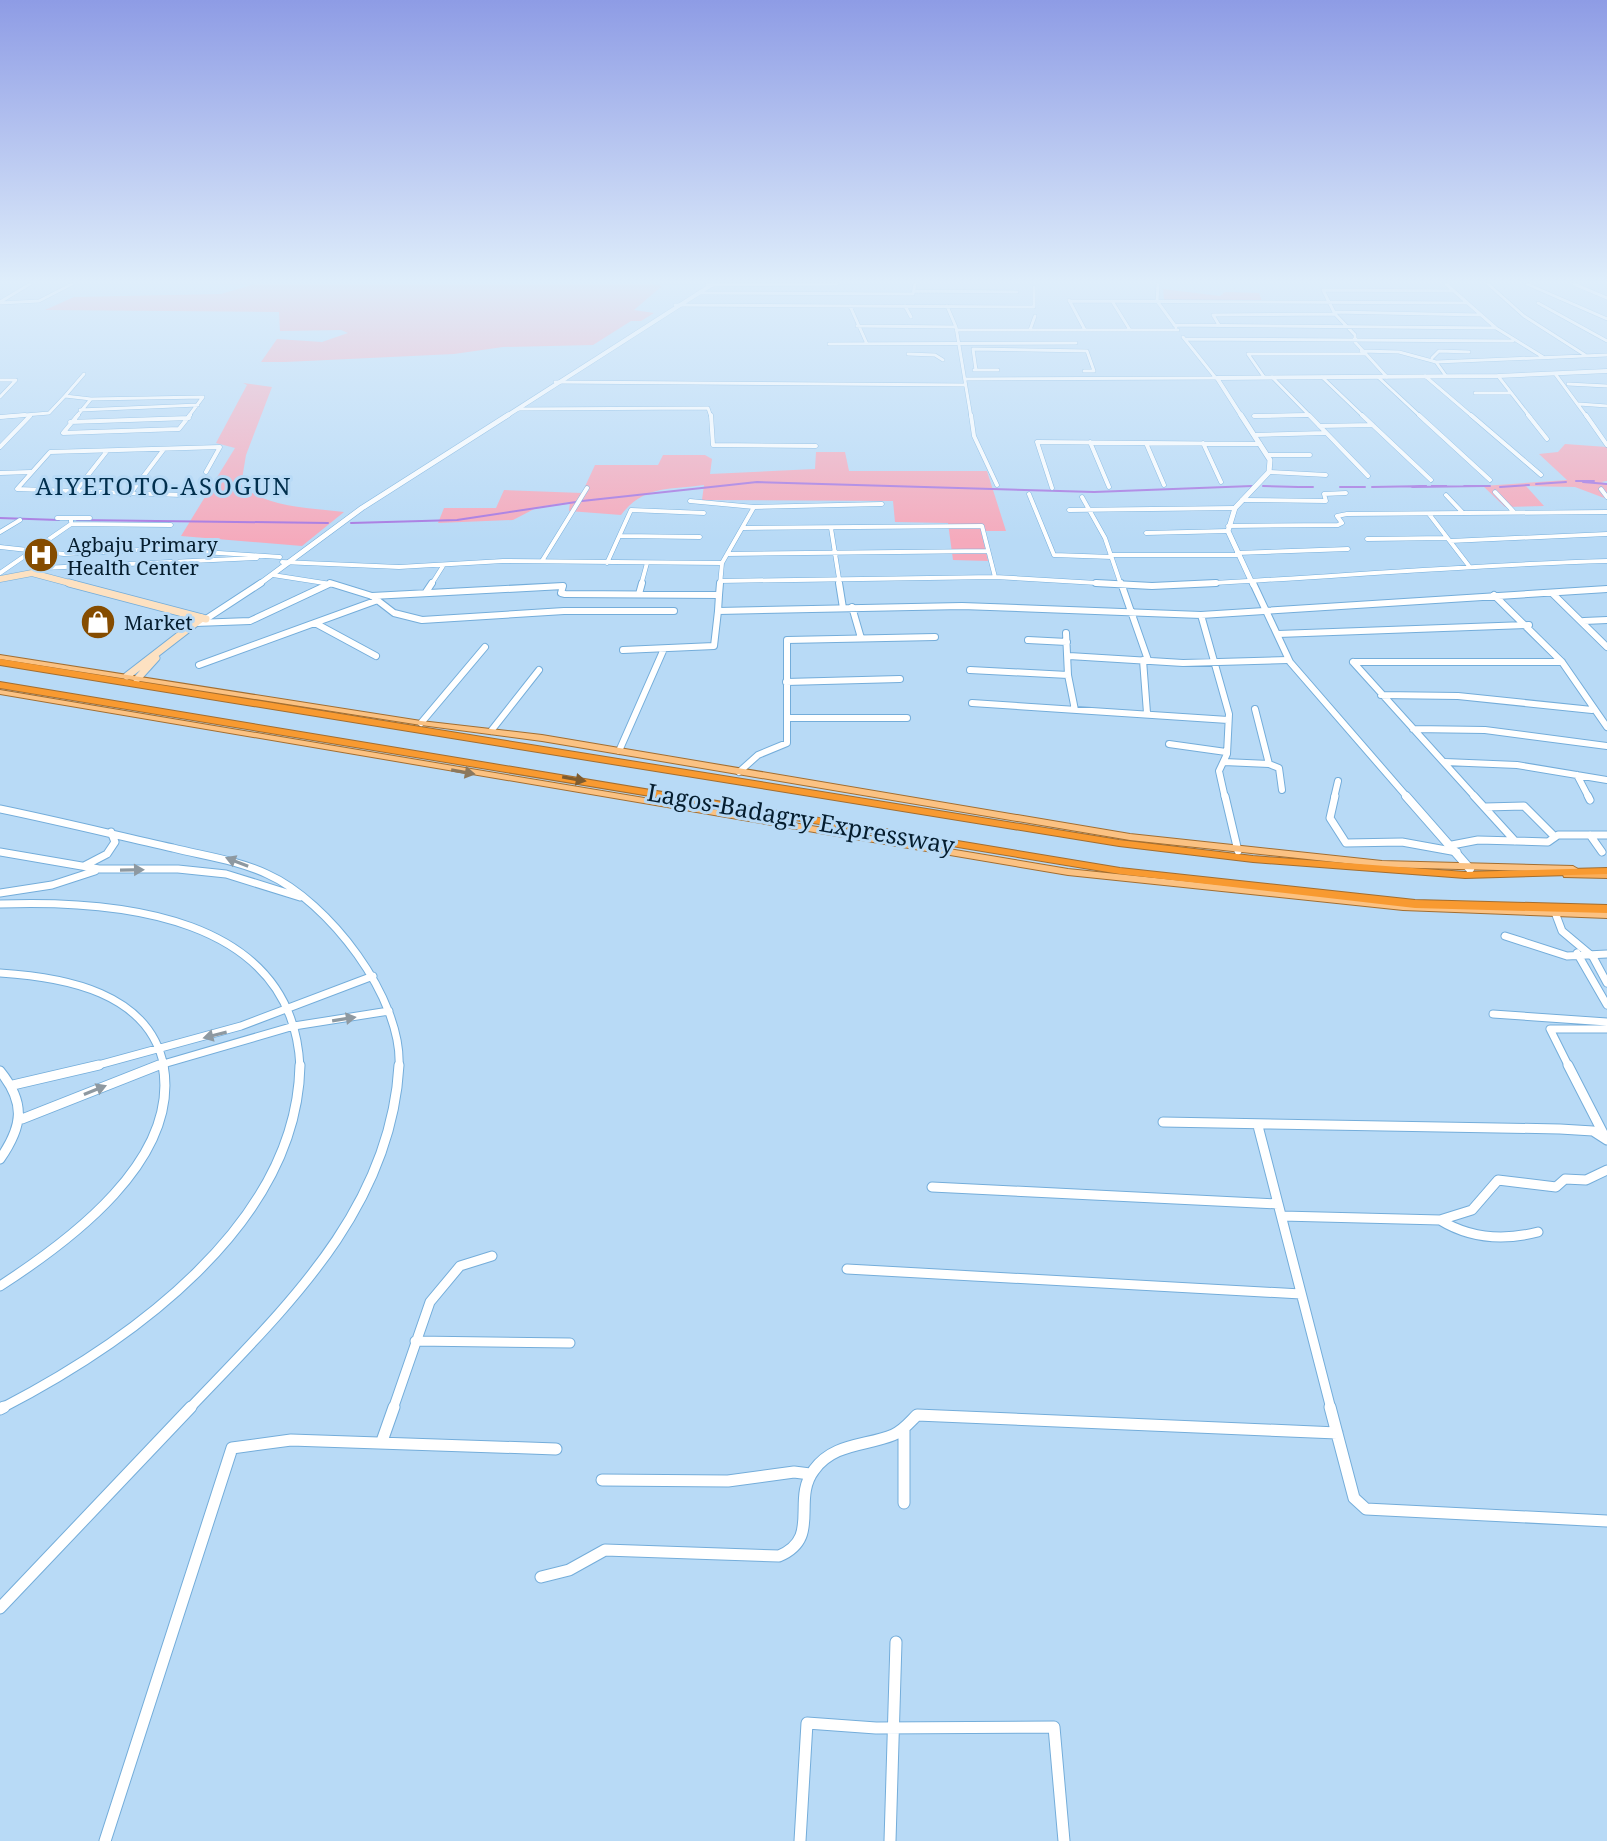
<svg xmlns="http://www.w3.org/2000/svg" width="1607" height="1841" viewBox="0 0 1607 1841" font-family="'Noto Serif',serif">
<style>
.green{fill:#f5aabc}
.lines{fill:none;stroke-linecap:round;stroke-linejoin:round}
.stream{stroke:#a879e1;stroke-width:2}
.minor-far5-casing{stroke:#74adda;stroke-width:4}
.minor-far4-casing{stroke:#74adda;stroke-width:5}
.minor-far3-casing{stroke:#74adda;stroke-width:8}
.minor-far2-casing{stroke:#74adda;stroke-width:9}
.minor-far1-casing{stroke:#74adda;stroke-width:11}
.minor-casing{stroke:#74adda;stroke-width:13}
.tertiary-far3-casing{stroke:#74adda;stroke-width:5}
.tertiary-far2-casing{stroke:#74adda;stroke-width:6}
.tertiary-far1-casing{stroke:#74adda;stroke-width:8}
.tertiary-casing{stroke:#74adda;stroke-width:10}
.secondary-far1-casing{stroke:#74adda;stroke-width:7}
.secondary-casing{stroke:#74adda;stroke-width:9}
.primary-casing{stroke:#a36e30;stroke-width:2}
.trunk-casing{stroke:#a36e30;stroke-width:2}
.motorway-casing{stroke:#a36e30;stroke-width:2}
.minor-far5{stroke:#fff;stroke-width:3}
.minor-far4{stroke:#fff;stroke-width:4}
.minor-far3{stroke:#fff;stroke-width:6}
.minor-far2{stroke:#fff;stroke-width:7}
.minor-far1{stroke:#fff;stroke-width:9}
.minor{stroke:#fff;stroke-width:11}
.tertiary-far3{stroke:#fff;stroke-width:4}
.tertiary-far2{stroke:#fff;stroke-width:5}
.tertiary-far1{stroke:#fff;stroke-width:6}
.tertiary{stroke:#fff;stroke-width:8}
.secondary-far1{stroke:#fde1c1;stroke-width:6}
.secondary{stroke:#fde1c1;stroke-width:7}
.primary{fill:#fbc283;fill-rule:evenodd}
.trunk{fill:#faae5a;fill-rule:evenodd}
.motorway{fill:#f89a31;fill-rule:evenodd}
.oneway{fill:#8c785d}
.oneway2{fill:#7e5c30}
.oneway3{fill:#8e99a1}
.labels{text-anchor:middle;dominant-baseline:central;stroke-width:6;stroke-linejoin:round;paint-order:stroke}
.far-poi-label{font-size:20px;fill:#051d2e;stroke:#b8daf6;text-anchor:start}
.far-quarter-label{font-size:24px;letter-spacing:2px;fill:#012f4d;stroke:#b8daf6}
.street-label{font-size:24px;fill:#051d2e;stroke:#b8daf6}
</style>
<rect width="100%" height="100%" fill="#b8daf6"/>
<path class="green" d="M255 284H652L662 286 634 310 654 313 641 321H631L593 345 503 347 454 354 285 362H261L277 339 322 342 348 333 341 330 280 331 279 312 45 310 74 297 221 294Z
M1163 289 1220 296 1225 292 1259 293 1262 301 1164 300Z
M243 383 272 387 246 455 241 485C267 508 311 508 344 512L302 546 181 536 235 448 216 443 247 385Z
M1565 444 1607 447V481L1601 482 1607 484V499L1575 487 1526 486 1544 506 1505 507 1483 486 1567 480 1539 454 1558 452Z
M816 452H845L849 471H987L1006 531H981L988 561 953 560 948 523 895 522 893 501 702 500 704 485C669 490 644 485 621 515L569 511 570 502 538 507 513 520 438 523 444 508H496L504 490 582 493 595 465H658L663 455H705L712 459 710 474 815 469Z"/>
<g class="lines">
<path class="stream" d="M1576 481H1594
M1583 482 1607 484
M1536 484 1566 482
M1263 486 1298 487
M1432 486H1446
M1464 486H1490
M1299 487H1313
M1340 487H1365
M1372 487 1426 486
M1412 487 1485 486
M1500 487 1529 485
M582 501 757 482 1094 492 1252 486
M0 518 59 520
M77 520 328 523
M351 523 457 520 576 502"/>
<g class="minor-far5-casing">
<path id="minor-far5" d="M1158 284 1157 301 1176 327
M1446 284 1496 328 1543 357
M1488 284 1524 316 1585 355
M1527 284 1607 319
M1574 284 1607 298
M707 285 837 284
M914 291 1017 292
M698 293 913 294 915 284
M1069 300 1085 330
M1069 301 1466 303
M1112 301 1130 330
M0 302 30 284
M0 303 39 301 72 284
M1538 303 1607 341
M675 305 1034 307V287
M850 306 867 344
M905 306 911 317
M947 306 956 327 971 417
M1334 312 1480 315
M1174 325 1496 328
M1219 325 1213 315 1335 314
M857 326 956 327
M956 330H1178
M1030 330 1035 316
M1183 337 1215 377
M1185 339 1513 341
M829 344 1076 343
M1361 351 1399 352 1436 362
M908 354 935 355 943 360
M1432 358 1439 351 1469 352
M974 370H998
M976 370 973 349 1087 351 1094 371H1084
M1556 375 1587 417
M1425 376 1473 417
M1446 376 1436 362 1607 355
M1498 376 1530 417
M1264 377 1248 354H1364
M1272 377 1311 417
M1322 377 1364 417
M1378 377 1421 417
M1387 377 1355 342V335L1335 314 1323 290 1454 291
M965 379 1217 378
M0 380H16L0 397
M555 382 965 385
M1568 384 1607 386
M1475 393H1511
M65 396 84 374
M91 399 203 397 188 417
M1579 404 1607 406
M518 409 708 408 711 417
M80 410 198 405
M1254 416 1308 415
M1 417 49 413 65 396 91 399
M76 417 91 399"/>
</g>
<g class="minor-far4-casing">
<path id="minor-far4" d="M78 415 63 433 179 429 190 415
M711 415 713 445 816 446
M971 415 974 436 997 485
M1309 415 1368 476
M1362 415 1431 480
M1419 415 1490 480
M1471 415 1541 475
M1528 415 1547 439
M1586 415 1607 445
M1254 416 1308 415
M0 417 25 415
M70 422 189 418
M1319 426 1373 425
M1255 435 1325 433
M1090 442 1109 487
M1146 443 1164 485
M1203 443 1221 482
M0 447 30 416
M1267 455H1310
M1269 472 1326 475
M0 473 31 472
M1052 488 1037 442 1260 444
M1601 489 1607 497
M1495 492 1513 511
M74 493 107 451
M130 494 164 449
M1029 494 1054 555 1112 557
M182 495 17 489 50 452 220 447 206 472
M1446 495 1463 513
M1082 497 1105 538 1121 585
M1242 500 1326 501 1324 494 1346 493
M690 501 754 507 882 504
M1069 510 1235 508
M1429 514 1469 566
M57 518H71V522
M71 518H90
M1228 526 1338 525 1342 523 1337 516 1347 514 1607 512
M743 528 982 526 995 577
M831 528 840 585
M0 532 20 520
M1146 533 1228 531
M622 536 700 537
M1367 539 1447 538
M1450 541 1607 534
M0 547 64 554 159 549 280 557
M1237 553 1348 549
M727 554 988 551
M1111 555H1238
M542 561 587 488
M282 562 399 567 503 561 722 563
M607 563 631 510 704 513
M43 568 257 558
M0 573 71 524 171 525
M273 575 337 585
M720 581 995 577 1131 585
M431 585 443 566
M641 585 647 563
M720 585 722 563 754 507
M1176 585C1320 578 1463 565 1607 561"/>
</g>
<g class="minor-far3-casing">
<path id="minor-far3" d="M330 583 372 596 394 613 422 620 564 611H674
M839 583 843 608
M1096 583 1152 586 1216 583
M1121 583 1148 660
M426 592 432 583
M639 594 642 583
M1553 594 1607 647
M719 595 718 611 962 606 1201 615 1607 589
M1494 595 1562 662 1607 727
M372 596 563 586 561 593 565 594 719 595 720 583
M852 607 861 638
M1201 615 1229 714 1227 754 1219 771 1225 798
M1584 621 1607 620
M195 623 250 621 329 584
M315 623 376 656
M1066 633 1068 675 1075 710
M1278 634 1529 625
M1028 640 1067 642
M623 650 714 646 718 611
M1069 656 1183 663 1288 660
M1143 660 1147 713
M1353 662 1476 798
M1353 662H1562
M199 665 375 601
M970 670 1068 675
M786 682 900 679
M1381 695 1458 696 1592 710
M972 703 1228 720
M787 718H907
M421 723 485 647
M1413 729 1485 730 1607 746
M491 731 539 670
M1169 744 1226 752
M619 751 663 651
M1224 762 1269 764 1255 709
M1445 762 1517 765 1607 780
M1269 764 1279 768 1282 790
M739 772 758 755 787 743V640L935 637
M1577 775 1589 798
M1334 798 1338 781"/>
</g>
<g class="minor-far2-casing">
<path id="minor-far2" d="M1225 796 1238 851
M1335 796 1330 818 1346 843 1402 842 1457 852
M1474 796 1515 841
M1588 796 1590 800
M1485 807 1524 806 1554 836
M0 809C58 821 115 835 173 848 205 856 237 860 267 874 328 901 403 998 399 1067
M1590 835 1602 852
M1452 845 1478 840 1548 842 1558 835H1607
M0 852 99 869H178L226 874 300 897
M84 866 107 854 115 842 111 832
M0 893 52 885 95 871
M0 904C116 900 293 914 300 1067
M1556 915 1562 931 1593 957 1607 983
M1505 936 1567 956 1607 954
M1577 953 1607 1005
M0 973C64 977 150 992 164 1067
M1493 1014 1607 1022
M91 1067 241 1026 373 976
M153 1067 294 1026 389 1011
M1569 1067 1550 1029H1607"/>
</g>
<g class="minor-far1-casing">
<path id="minor-far1" d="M1568 1065 1605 1137
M0 1071C26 1103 23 1126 0 1159
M13 1085 99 1065
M22 1119 159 1065
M1163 1122 1560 1129 1593 1131 1607 1140
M1258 1126 1331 1409
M932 1187 1278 1204
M1282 1216 1440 1220 1472 1210 1498 1180 1556 1187 1565 1179 1586 1180 1607 1170
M1440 1220C1471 1239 1503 1241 1538 1232
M847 1269 1301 1294
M0 1286C68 1242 181 1160 163 1065
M415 1341 570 1343
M0 1409C128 1343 297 1225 300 1065
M189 1409C283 1310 391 1211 399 1065
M393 1409 430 1302 460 1266 492 1256"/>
</g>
<g class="minor-casing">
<path id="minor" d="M1330 1407 1354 1498 1366 1509 1607 1521
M0 1409 4 1407
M904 1428V1503
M382 1441 394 1407
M602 1480 728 1481 794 1472 810 1474
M541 1577 569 1570 605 1550 779 1556C822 1538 791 1500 814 1470 833 1443 866 1446 893 1435 903 1431 910 1422 917 1415L1337 1433
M0 1608 191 1407
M105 1841 232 1448 291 1440 556 1449
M800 1841 807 1723 876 1728 1054 1727 1064 1841
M890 1841 896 1642"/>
</g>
<g class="tertiary-far3-casing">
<path id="tertiary-far3" d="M1217 378 1242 417
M1217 378 1498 376 1607 371
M505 417 713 284"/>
</g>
<g class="tertiary-far2-casing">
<path id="tertiary-far2" d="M1241 415 1270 460 1269 472 1235 508 1228 531 1253 585
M258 585 362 508 508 415"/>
</g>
<g class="tertiary-far1-casing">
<path id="tertiary-far1" d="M1253 583 1290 662 1408 798
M206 619 261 583"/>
</g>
<g class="tertiary-casing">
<path id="tertiary" d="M1406 796 1470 869"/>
</g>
<g class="secondary-far1-casing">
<path id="secondary-far1" d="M0 579 32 573 77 585"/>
</g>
<g class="secondary-casing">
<path id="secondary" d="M69 583 206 619
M127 676 202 618
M137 679 156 658"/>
</g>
<g class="primary-casing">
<path id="primary" d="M0 655 421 721 542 735 1130 834 1382 861 1573 866 1578 869 1573 872 1382 867 1130 840 542 741 421 725 0 659Z
M0 690 1068 869 1403 904 1607 912V918L1403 910 1068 875 0 694Z"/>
</g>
<g class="trunk-casing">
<path id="trunk" d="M1568 872H1607V878L1564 877 1563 875Z"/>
</g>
<g class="motorway-casing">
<path id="motorway" d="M0 659 1119 840 1253 856 1465 872 1607 868V874L1465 878 1253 862 1119 846 0 665Z
M0 682 1120 868 1415 900 1607 905V913L1415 908 1120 874 0 688Z"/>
</g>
<use href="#minor-far5" class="minor-far5"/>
<use href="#minor-far4" class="minor-far4"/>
<use href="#minor-far3" class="minor-far3"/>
<use href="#minor-far2" class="minor-far2"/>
<use href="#minor-far1" class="minor-far1"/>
<use href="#minor" class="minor"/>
<use href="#tertiary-far3" class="tertiary-far3"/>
<use href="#tertiary-far2" class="tertiary-far2"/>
<use href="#tertiary-far1" class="tertiary-far1"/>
<use href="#tertiary" class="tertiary"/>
<use href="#secondary-far1" class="secondary-far1"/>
<use href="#secondary" class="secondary"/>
<use href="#primary" class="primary"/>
<use href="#trunk" class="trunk"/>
<use href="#motorway" class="motorway"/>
</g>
<defs><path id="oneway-solid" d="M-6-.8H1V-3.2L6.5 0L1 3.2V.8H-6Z" transform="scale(2)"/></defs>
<use class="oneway" href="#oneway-solid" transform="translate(463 772) rotate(10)"/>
<use class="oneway2" href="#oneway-solid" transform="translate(574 779) rotate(10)"/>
<g class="oneway3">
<use href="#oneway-solid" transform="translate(237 862) rotate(-159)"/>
<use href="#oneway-solid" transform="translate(132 870) rotate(-1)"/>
<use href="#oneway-solid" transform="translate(344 1019) rotate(-9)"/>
<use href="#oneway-solid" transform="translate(215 1035) rotate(166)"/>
<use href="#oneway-solid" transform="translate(95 1090) rotate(-22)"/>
</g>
<linearGradient id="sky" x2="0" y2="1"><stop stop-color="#8e9ce5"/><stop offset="0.52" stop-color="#dfeefb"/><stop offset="1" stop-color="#dfeefb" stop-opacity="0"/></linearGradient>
<rect width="1607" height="541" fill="url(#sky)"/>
<defs>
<g id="hospital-disc" transform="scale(1.8)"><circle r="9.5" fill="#854c00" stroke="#b8daf6"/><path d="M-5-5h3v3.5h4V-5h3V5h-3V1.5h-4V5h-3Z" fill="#fff"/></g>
<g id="shop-disc" transform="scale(1.8)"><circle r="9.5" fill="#854c00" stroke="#b8daf6"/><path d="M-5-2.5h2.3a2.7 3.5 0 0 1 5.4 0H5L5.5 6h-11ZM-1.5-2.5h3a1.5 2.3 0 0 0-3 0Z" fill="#fff"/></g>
</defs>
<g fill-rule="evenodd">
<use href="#hospital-disc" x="41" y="555"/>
<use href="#shop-disc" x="98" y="622"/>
</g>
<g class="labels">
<g class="far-poi-label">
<text x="67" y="544">Agbaju Primary<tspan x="67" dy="23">Health Center</tspan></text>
<text x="124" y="622">Market</text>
</g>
<g class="far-quarter-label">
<text x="164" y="485">AIYETOTO-ASOGUN</text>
</g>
<g class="street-label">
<text transform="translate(801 818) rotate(10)">Lagos-Badagry Expressway</text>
</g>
</g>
</svg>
